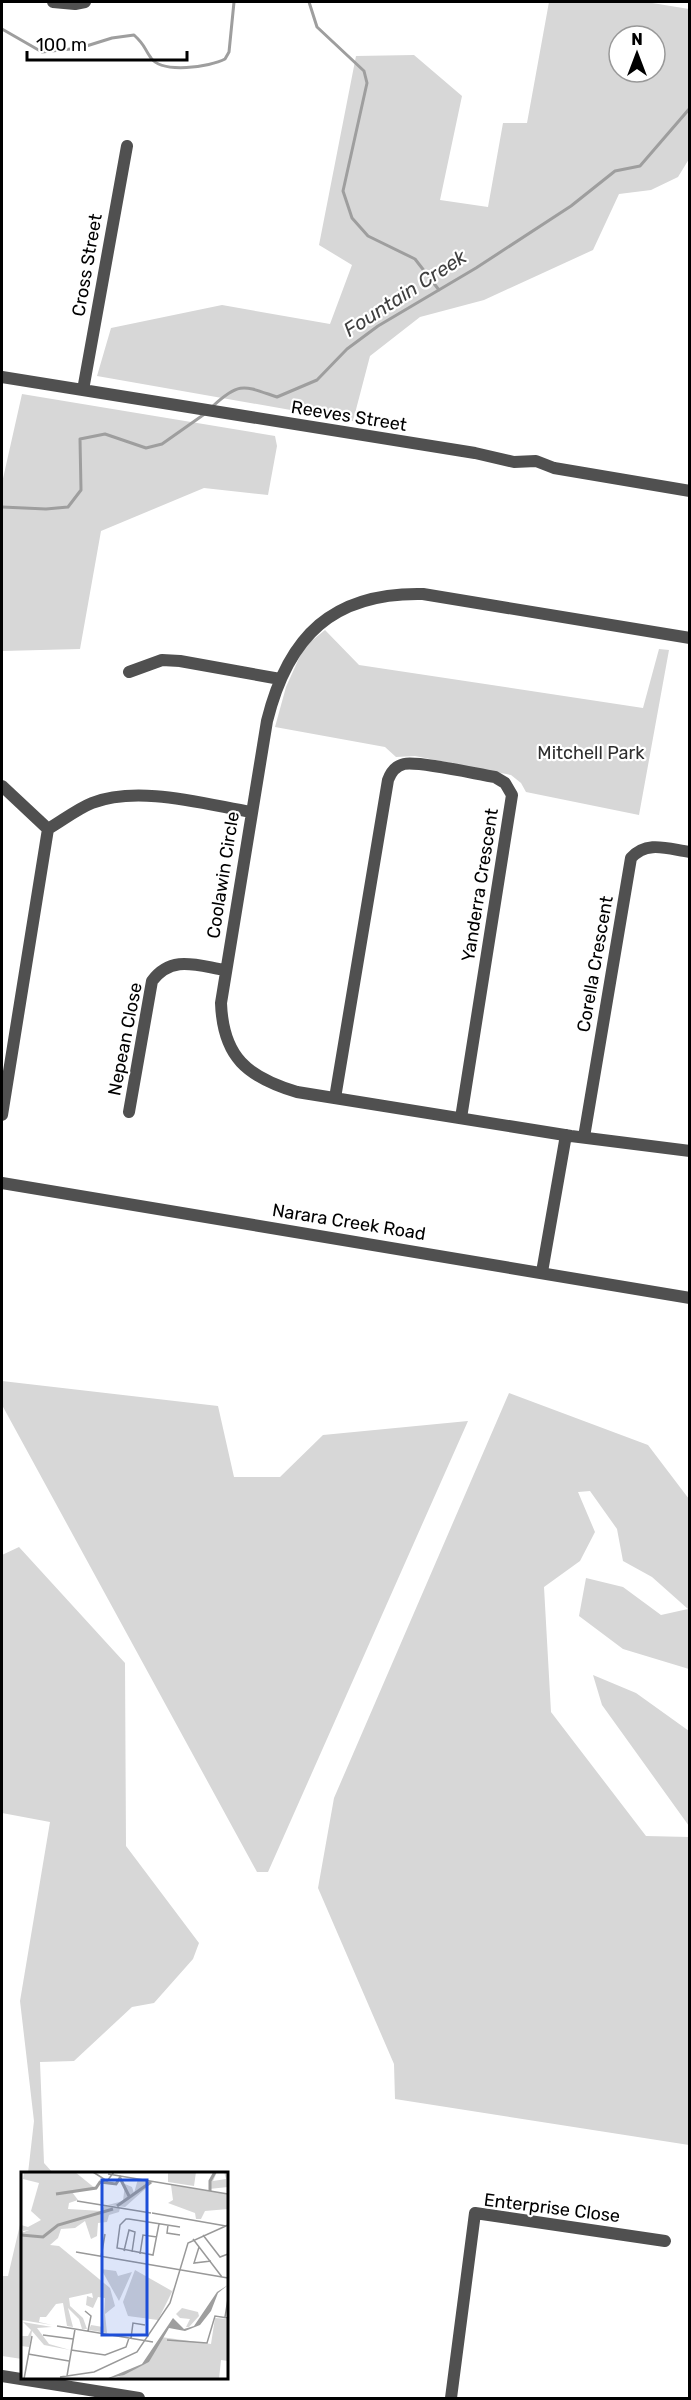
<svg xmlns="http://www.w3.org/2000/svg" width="691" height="2400" viewBox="0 0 691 2400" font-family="Rubik,sans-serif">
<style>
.green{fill:#d7d7d7;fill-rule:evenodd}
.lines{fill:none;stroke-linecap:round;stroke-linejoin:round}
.stream{stroke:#9e9e9e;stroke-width:3}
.minor{stroke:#505050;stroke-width:12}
.tertiary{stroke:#505050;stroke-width:12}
.labels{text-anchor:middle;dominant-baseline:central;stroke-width:4.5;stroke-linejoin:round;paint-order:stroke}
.street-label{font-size:18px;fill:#000;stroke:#fff}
.park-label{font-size:18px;fill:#2e2e2e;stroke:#fff}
.water-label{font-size:20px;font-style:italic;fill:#3f3f3f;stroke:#fff}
.inset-river{fill:none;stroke:#9e9e9e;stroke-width:3}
.inset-road{fill:none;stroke:#999;stroke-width:1.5}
.view{fill:#1d4ed8;fill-opacity:0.15;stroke:#1d4ed8;stroke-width:3}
.inset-edge{fill:none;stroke:#000;stroke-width:3}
</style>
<rect width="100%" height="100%" fill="#fff"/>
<path class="green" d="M549 2H646L689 9V159L678 177 651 190 619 194 593 250 484 300 420 317 370 356 353 421 97 376 111 328 222 305 330 324 352 265 319 245 356 56 414 55 462 96 440 200 488 207 503 123H527ZM619 36H655V72H619Z
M22 394 275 436 277 446 268 495 204 488 101 531 80 649 2 651V483Z
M325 630 359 665 643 708 659 649 669 650 639 815 526 792 521 783 511 775 415 756 396 757 385 747 275 727 286 687 304 647Z
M2 1381 218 1406 234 1477H280L323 1435 468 1421 268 1872H257L2 1405Z
M509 1393 648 1445 689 1499V1669L623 1649 579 1616 586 1578 623 1587 661 1615 688 1609 652 1577 623 1561 617 1529 590 1491 578 1492 595 1532 580 1561 544 1587 551 1712 646 1836 689 1837V2145L395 2099 394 2064 318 1888 334 1798Z
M19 1547 125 1663 126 1846 199 1943 193 1959 154 2003 132 2007 74 2061 40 2062 44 2163 53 2173H28L34 2121 20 2001 50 1822 2 1813V1555Z
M593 1675 636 1693 689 1731V1826L602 1705Z
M22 2216V2359L2 2356V2276H8Z"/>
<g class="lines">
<path class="stream" d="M309 2 317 27 364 71 367 83 343 191 352 218 368 236 415 259 439 290
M2 29 42 52 80 48 112 38 134 35C146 46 143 47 151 58 162 74 210 67 225 59L229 52 234 2
M213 406C240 381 244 386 277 397L317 380 347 349 378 326 476 268 571 206 615 171 640 166 690 108
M2 507 46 509 68 507 81 490 80 439 105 434 146 448 162 444 206 413"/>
<path class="minor" d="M53 2 75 4 85 2
M2 377 475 453 514 462 536 461 554 468 690 491
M83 390 127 146
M690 638 423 594C333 592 288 636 267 721L221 1003C223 1057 247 1077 297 1092L571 1136 690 1151
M129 672 162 660 180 661 280 679
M2 786 48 829
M335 1098 388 780C391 772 395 766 404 764 419 761 476 774 495 777L505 783 512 795 461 1118
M129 1112 152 981C172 954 198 966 226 970
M2 1115 48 829C62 821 77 809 92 803 138 785 204 804 251 812
M584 1137 631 858C647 840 668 849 690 852
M542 1272 566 1135
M2 2376 139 2398
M451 2398 475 2213 665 2241"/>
<path class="tertiary" d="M2 1183 690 1298"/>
</g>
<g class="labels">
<g class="street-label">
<text transform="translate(87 265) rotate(-80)">Cross Street</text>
<text transform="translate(349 416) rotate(9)">Reeves Street</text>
<text transform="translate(223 875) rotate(-81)">Coolawin Circle</text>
<text transform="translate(480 885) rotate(-81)">Yanderra Crescent</text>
<text transform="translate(595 964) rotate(-80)">Corella Crescent</text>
<text transform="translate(125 1039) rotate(-79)">Nepean Close</text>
<text transform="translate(349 1222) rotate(9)">Narara Creek Road</text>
<text transform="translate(552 2208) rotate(7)">Enterprise Close</text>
</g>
<g class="park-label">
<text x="591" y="753">Mitchell Park</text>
</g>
<g class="water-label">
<text transform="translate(405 293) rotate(-33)">Fountain Creek</text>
</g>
</g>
<g transform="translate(21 2172)">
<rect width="207" height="207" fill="#fff"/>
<path d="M3 0H54L75 17 51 20 57 28 48 31 47 37 81 39 83 34 99 36 98 40 88 43 86 50 77 51 76 64 70 67 64 49 54 56 40 57 37 66 29 73 38 74 89 116 94 134 84 142 86 161 68 158 70 153 82 155 83 145 84 126 77 125 72 136 65 133 66 124 72 126 71 121 48 126 49 134 62 146 66 157H61L58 147 47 136 52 155 46 154 42 131 35 132 25 145H19L18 150 31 153 0 148V59L3 60 8 58 2 59 0 53 7 55 20 48 10 39 18 11 2 7ZM147 0H175L173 14 147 10ZM192 0H196L192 9 205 7 203 0H207V15L188 17ZM117 7 132 10 104 35 87 33 102 29 104 12 111 15 113 21ZM150 13 207 22V37L184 39 180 47H175L174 41 147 31 152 28ZM80 97 95 99 97 104 111 100 98 129ZM114 98 151 119 156 110 137 148 107 144 102 130ZM161 136 177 140 178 144 168 155H165L169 147 159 146 155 142ZM194 146 207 147V189L200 188 198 207H93L128 190 140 165 190 172ZM2 150 31 155 16 156 28 172 49 178 23 173 11 159 8 175 0 174V164H7L10 158Z" fill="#d7d7d7"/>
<path d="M207 113 197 121 190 139 179 153 164 159 148 156 128 190 103 203 85 207 121 192 152 146 163 157 173 154 196 120Z" fill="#9e9e9e"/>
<path class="inset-river" d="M189 19V9L194 0M35 22 75 16 79 10 95 12 99 6 109 26M96 34 130 10M0 63 22 65 37 53 92 37"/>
<path class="inset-road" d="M72 0 86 9 93 0M87 2 207 22M56 29 130 41M131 41 205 54M138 52 132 83 96 76 99 53 105 47H108L159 55M147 53 146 61 159 63M182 63 199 85 207 82M172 67 201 105M178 75 173 91 190 89M103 79 108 58 114 60 111 80M55 80 207 106M119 82 122 63 136 65M80 85 84 62M64 139 70 144 67 159M204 145 207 127M36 154 132 170M22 163 52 167M110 166 112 151 124 153M146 168 186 171 194 144 207 146M50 178 84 183 105 175 108 166M7 182 48 189M46 204 54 157M39 205 73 200 116 180 149 131 167 71 207 53M3 207 11 164"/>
<path class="view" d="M81 8H126V163H81Z"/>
<rect width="207" height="207" class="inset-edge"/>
</g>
<rect width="691" height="2400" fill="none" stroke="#000000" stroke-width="6"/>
<g transform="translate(637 54)"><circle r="28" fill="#ffffff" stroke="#999999" stroke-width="1.5"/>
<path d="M0-4.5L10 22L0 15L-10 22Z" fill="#000000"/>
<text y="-9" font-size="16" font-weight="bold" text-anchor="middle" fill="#000000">N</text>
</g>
<path d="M27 51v9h160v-9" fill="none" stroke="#000000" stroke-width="3"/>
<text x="36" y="51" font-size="18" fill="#000000" stroke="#ffffff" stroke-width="4.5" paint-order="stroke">100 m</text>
</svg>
